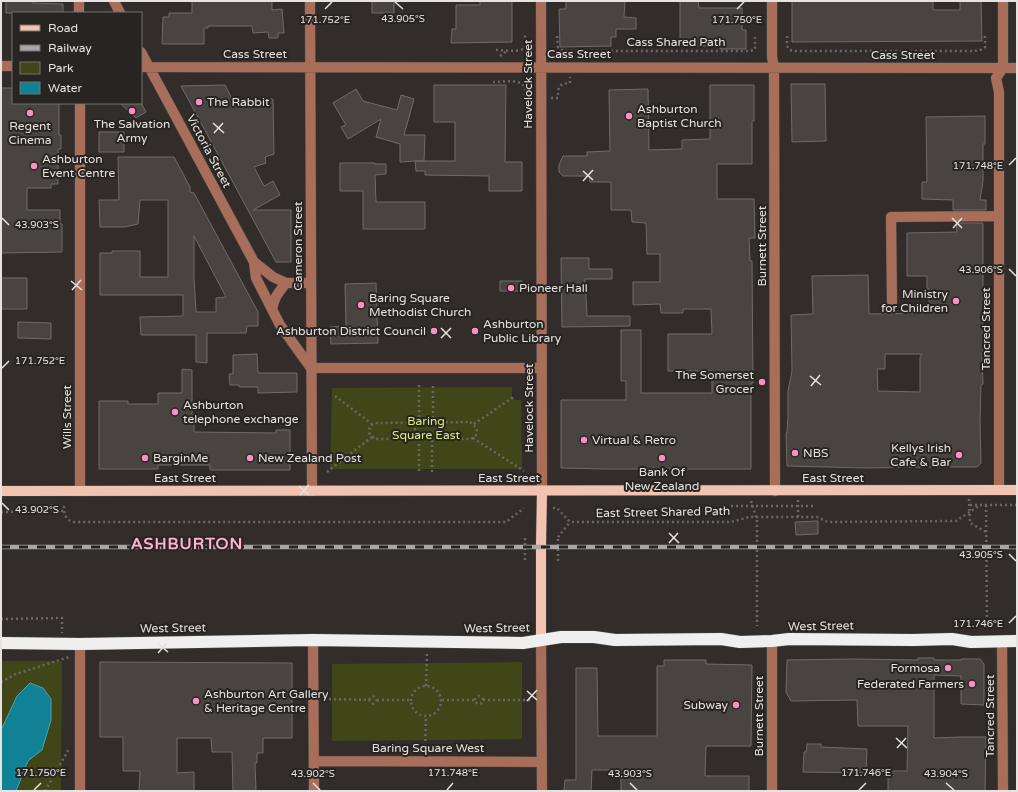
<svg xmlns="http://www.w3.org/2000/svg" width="1018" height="792" viewBox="0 0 1018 792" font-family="'Varela Round',sans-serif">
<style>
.green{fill:#404617}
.water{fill:#118296;stroke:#519fac}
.building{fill:#494442;stroke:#706a68;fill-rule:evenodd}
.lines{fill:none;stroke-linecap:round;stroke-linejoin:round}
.minor-casing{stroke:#4f4a48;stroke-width:11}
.major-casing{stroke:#4f4a48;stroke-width:11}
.highway-casing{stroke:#4f4a48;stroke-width:13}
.path{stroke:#6b6765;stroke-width:2.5;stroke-dasharray:2 3;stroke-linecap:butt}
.minor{stroke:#a86e59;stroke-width:10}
.major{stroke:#f3c3b1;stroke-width:10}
.highway{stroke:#efefef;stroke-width:12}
.rail-casing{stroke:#aaa6a5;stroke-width:4.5}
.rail{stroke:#282421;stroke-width:3;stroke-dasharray:9;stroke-linecap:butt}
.ticks{fill:none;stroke:#e5e2e1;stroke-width:1.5}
.poi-dot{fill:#fb8fc4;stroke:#282421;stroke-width:1.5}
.labels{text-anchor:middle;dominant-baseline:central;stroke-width:4;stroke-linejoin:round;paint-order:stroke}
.street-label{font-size:12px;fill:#e5e2e1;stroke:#282421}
.poi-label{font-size:12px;fill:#e5e2e1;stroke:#282421;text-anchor:start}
.park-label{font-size:12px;fill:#deee74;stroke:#282421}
.district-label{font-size:16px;font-weight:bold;letter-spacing:1px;fill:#feb1d5;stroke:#282421}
.ticks-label{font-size:10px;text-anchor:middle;fill:#e5e2e1;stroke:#282421;stroke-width:4;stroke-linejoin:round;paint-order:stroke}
</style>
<rect width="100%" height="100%" fill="#322d2b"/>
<path class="green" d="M512 387V396L515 400H521L522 469H330L332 388Z
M1 661H62L61 791H1Z
M522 662V739L332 741V664Z"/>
<path class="water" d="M30 683 43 688 51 699V720L42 750 28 761 16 791H1V730L17 696Z"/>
<path class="building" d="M6 1H33V3L63 4V13H6Z
M192 1H272V10L282 9 284 33H278V38H269L268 32 253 33 252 26H208V28H204V44H162L163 17H169V13H192Z
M372 1H394V13H372Z
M480 1H512V42L451 43 452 29H456V5H480Z
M566 1H625L624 17 636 18V29H616V37H611V46L560 47 559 9H566Z
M680 1H698L699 8H742V30H746V49H720V46H680Z
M792 1H933V10H960V1H981L982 41 792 42Z
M791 84H825L826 141 792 142Z
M225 85 232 99H273L274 154 265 157 266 163 254 167 264 186 273 181 280 195 253 210H291V262H276L181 86Z
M434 85H506L505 162H522V191H489V176L425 175V171H416L415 161 400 162V144L376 137 381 119 348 139 341 127 346 125 333 103 356 89 363 101 397 110 401 95 414 99 404 135H425L424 161H415H455V122H434Z
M710 85H754V121H752V164H717V199H754L755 238H749L750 261H752L753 383H751V469H605L561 468V400H626V381H621V330H641V393H712V371H668V334H712L711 309H683V313H661L660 304 633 305V282H660V254H647L646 223 632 222 631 210H611V182H590L589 176H563L559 172V165L563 156H587V152L610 151 609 90 648 89 649 150 682 149V140L710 139Z
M1 88H13V103H59V135H61V149H58V184H51V188H27V210H60V224H62V252L1 253Z
M120 103H141L146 112 136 118Z
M985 116V144H983V181L980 200H986V210H953V200L922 199V182H927L926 117Z
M99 132H124V152H99Z
M118 157H174L190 187V192L194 193 258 312V326H247L246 333H207V363L196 362V335H141L140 317 183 316V295H100V253H112V251H140V277H168V200H140L138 224 124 227H100L99 200H119ZM194 236 226 297 216 298V312H196L194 277Z
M340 163H375V164H386V174L375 175 376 202H425V229H363V191H340Z
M956 223H983V353H982L983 384 981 385 980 420 981 463 977 467H933L866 468 787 466 786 433H787L788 416V391L792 371 791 315 813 314 812 276 868 275 869 314 929 313V289H927V276H907V233L957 232ZM885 354H922L920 357V392L878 391 877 369H885Z
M561 258H589V269H612V279H585L587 316H630V326L562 327Z
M1 278H27V309H1Z
M500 281H522L521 291H500Z
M376 283 378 343 331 344 330 327 346 326 345 284Z
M18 322 51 323V339L18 338Z
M257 354 258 373H297V392L258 393V387H239V385H230L229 374H233V355Z
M182 369 192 370V420H194V432L276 433V430H290V470H210V465H158V469H99V401H128V404H158V393H182Z
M818 521V534L796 535 795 522Z
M918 658H934V660H961V659H980L984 664V705L961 704V676L934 675V738L959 737H986L985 791H888V771H907L908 726H858L857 700 791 701 786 692 787 660 853 659 918 660Z
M664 660H706V664L752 665 751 746H706L705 776H749V791H621V770H592L591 791H564L565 780H576V668H597L598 736H657V666H664Z
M100 662 292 663V738H263V753H257V763H255L256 791H233L232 752H212L211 738H177V773L194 772V791H139L140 771H123V737H100Z
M807 744H821V747L867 749 866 773 803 772 804 752H806Z"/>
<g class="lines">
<g class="minor-casing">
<path id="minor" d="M79 1V13
M114 1 120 13
M310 1 312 491
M541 1 542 491
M772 1V57L774 68 775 491
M141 52 254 262 256 278 280 325 311 368
M1 66H13
M141 67 1017 68
M80 103V491
M254 262 273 277 286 283H311
M892 302 891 217 999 216
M272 309C275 296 278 293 286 283
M311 368H541
M999 490V92L996 78 1003 68V1
M313 640 314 791
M541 640 542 791
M772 641V791
M1002 641 1003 791
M80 644V791
M315 761 542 762"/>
</g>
<g class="major-casing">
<path id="major" d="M1 491 1017 490
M541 640V546L542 491"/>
</g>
<g class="highway-casing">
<path id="highway" d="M1 643 80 644 313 640 523 643 561 637H594L615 640 721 639 740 642 772 641 789 639 913 640 952 639 971 642 1017 641"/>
</g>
<path class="path" d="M557 36 558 47C562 51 565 51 570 51H750L754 50 755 49V37
M787 36V46L790 50 794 51H969C975 51 981 51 985 47V34
M496 50C505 50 518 53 525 48V34
M500 56 508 50
M493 82C508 82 531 76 524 99L532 98
M551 98H558C558 88 558 83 570 83V77
M419 385V423
M335 396 372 424
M470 422C478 427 480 435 471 439H375L369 433C369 428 370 425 375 423Z
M415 423V439
M433 423V385
M437 423V439
M474 424 515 396
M473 438 524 471
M419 439V472
M327 472 372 437
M432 472V439
M969 499 970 523 986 532
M751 501 757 520V626
M51 504V507H64C64 515 66 520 74 522H506L524 508
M970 505H1017
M986 505 987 625
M731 506H815
M553 508H557L570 522H731L749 517H817L828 522 956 521 980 505
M1 512 64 511
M798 517V500
M558 537 570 522
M525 538V562
M558 561V539
M1 619 62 618V633
M1 682 16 674 69 657
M411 701a15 15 0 1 1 30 0a15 15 0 1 1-30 0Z
M426 686 427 652
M475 700a4 4 0 1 1 8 0a4 4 0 1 1-8 0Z
M369.5 700a3.5 3.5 0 1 1 7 0a3.5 3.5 0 1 1-7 0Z
M324 699 370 700
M377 700H411
M442 700H475
M483 700H531
M425 751 426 717
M45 791 69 749"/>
<use href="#minor" class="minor"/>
<use href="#major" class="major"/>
<use href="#highway" class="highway"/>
<g class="rail-casing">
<path id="rail" d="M1 547H1017"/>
</g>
<use href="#rail" class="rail"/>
</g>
<path class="ticks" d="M395 2 403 9M325 9 332 2M737 9 744 2M213 123 224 133M214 133 223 123M1009 165 1016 158M583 171 593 180M583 181 593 170M2 218 9 225M952 218 962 228M953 228 962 218M1009 269 1016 276M71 281 82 290M72 290 81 280M441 328 451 338M441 338 451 328M2 368 9 361M810 376 821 385M811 386 820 375M299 486 309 495M300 495 309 485M2 503 9 510M669 533 679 543M669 543 678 533M1009 554 1016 561M1009 623 1016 616M157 643 168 652M158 653 167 643M527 691 537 700M527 701 537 690M896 738 907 748M897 748 906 738M313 783 320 790M630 783 637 790M946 783 954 790M34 790 41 783M447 790 453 783M859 790 866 783"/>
<g class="poi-dot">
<circle cx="199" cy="102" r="4"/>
<circle cx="132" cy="111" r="4"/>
<circle cx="30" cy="113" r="4"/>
<circle cx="629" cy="116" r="4"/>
<circle cx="34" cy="166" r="4"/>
<circle cx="511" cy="288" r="4"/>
<circle cx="956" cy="301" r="4"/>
<circle cx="361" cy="305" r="4"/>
<circle cx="434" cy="331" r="4"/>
<circle cx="475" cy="331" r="4"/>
<circle cx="762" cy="382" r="4"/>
<circle cx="175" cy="412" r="4"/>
<circle cx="584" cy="440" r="4"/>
<circle cx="795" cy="453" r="4"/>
<circle cx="959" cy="455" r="4"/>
<circle cx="145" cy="458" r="4"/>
<circle cx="250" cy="458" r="4"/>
<circle cx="662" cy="458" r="4"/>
<circle cx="948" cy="668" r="4"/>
<circle cx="972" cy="684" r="4"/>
<circle cx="196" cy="701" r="4"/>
<circle cx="736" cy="705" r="4"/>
</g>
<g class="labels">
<g class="street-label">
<text x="676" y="42">Cass Shared Path</text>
<text x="255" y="54">Cass Street</text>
<text x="579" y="54">Cass Street</text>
<text x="903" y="55">Cass Street</text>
<text transform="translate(528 84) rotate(-90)">Havelock Street</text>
<text transform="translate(209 151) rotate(62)">Victoria Street</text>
<text transform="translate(298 246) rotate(-90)">Cameron Street</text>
<text transform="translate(762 246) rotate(-90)">Burnett Street</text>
<text transform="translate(986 329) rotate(-90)">Tancred Street</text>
<text transform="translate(529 408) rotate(-90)">Havelock Street</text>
<text transform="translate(67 417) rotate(-90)">Wills Street</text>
<text x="185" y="478">East Street</text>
<text x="509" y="478">East Street</text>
<text x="833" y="478">East Street</text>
<text transform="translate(663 512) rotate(-1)">East Street Shared Path</text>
<text transform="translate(821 626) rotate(-1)">West Street</text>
<text transform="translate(173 628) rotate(-1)">West Street</text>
<text transform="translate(497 628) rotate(-1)">West Street</text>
<text transform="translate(759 716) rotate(-90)">Burnett Street</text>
<text transform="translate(990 716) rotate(-90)">Tancred Street</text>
<text x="428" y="748">Baring Square West</text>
</g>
<g class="poi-label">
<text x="207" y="102">The Rabbit</text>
<text x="637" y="109">Ashburton<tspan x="637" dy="14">Baptist Church</tspan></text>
<text x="132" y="124" text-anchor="middle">The Salvation<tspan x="132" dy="14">Army</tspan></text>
<text x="30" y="126" text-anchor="middle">Regent<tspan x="30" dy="14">Cinema</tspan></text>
<text x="42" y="159">Ashburton<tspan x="42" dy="14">Event Centre</tspan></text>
<text x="519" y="288">Pioneer Hall</text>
<text x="948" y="294" text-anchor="end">Ministry<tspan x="948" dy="14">for Children</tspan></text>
<text x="369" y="298">Baring Square<tspan x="369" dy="14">Methodist Church</tspan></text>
<text x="483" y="324">Ashburton<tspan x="483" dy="14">Public Library</tspan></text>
<text x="426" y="331" text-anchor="end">Ashburton District Council</text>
<text x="754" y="375" text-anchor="end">The Somerset<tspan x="754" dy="14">Grocer</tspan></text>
<text x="183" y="405">Ashburton<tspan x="183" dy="14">telephone exchange</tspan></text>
<text x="592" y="440">Virtual &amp; Retro</text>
<text x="951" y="448" text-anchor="end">Kellys Irish<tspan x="951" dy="14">Cafe &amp; Bar</tspan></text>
<text x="803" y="453">NBS</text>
<text x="153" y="458">BarginMe</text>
<text x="258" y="458">New Zealand Post</text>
<text x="662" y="472" text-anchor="middle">Bank Of<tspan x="662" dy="14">New Zealand</tspan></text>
<text x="940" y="668" text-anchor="end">Formosa</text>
<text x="964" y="684" text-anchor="end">Federated Farmers</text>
<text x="204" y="694">Ashburton Art Gallery<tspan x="204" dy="14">&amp; Heritage Centre</tspan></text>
<text x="728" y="705" text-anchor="end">Subway</text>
</g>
<g class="park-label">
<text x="426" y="421">Baring<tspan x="426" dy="14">Square East</tspan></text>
</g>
<g class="district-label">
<text x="187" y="544">ASHBURTON</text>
</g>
</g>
<g class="ticks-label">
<text x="403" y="22">43.905°S</text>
<text x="325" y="23">171.752°E</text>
<text x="737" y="23">171.750°E</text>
<text x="978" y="169">171.748°E</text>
<text x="37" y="228">43.903°S</text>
<text x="981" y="273">43.906°S</text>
<text x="40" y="364">171.752°E</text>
<text x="37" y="513">43.902°S</text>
<text x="981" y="558">43.905°S</text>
<text x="978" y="627">171.746°E</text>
<text x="41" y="776">171.750°E</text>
<text x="453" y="776">171.748°E</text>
<text x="866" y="776">171.746°E</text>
<text x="313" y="777">43.902°S</text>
<text x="630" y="777">43.903°S</text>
<text x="946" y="777">43.904°S</text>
</g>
<rect width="1018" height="792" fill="none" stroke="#e5e2e1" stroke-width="4"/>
<rect x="12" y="12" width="130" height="92" fill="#282421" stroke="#74706e"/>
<rect x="20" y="25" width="20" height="6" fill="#f3c3b1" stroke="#74706e"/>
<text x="48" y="32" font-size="12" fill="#e5e2e1">Road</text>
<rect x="20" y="45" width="20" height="6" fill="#aaa6a5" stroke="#74706e"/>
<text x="48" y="52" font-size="12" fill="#e5e2e1">Railway</text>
<rect x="20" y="62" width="20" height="12" fill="#404617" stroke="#74706e"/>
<text x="48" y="72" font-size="12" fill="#e5e2e1">Park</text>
<rect x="20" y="82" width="20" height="12" fill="#118296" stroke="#74706e"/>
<text x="48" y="92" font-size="12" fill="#e5e2e1">Water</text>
</svg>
